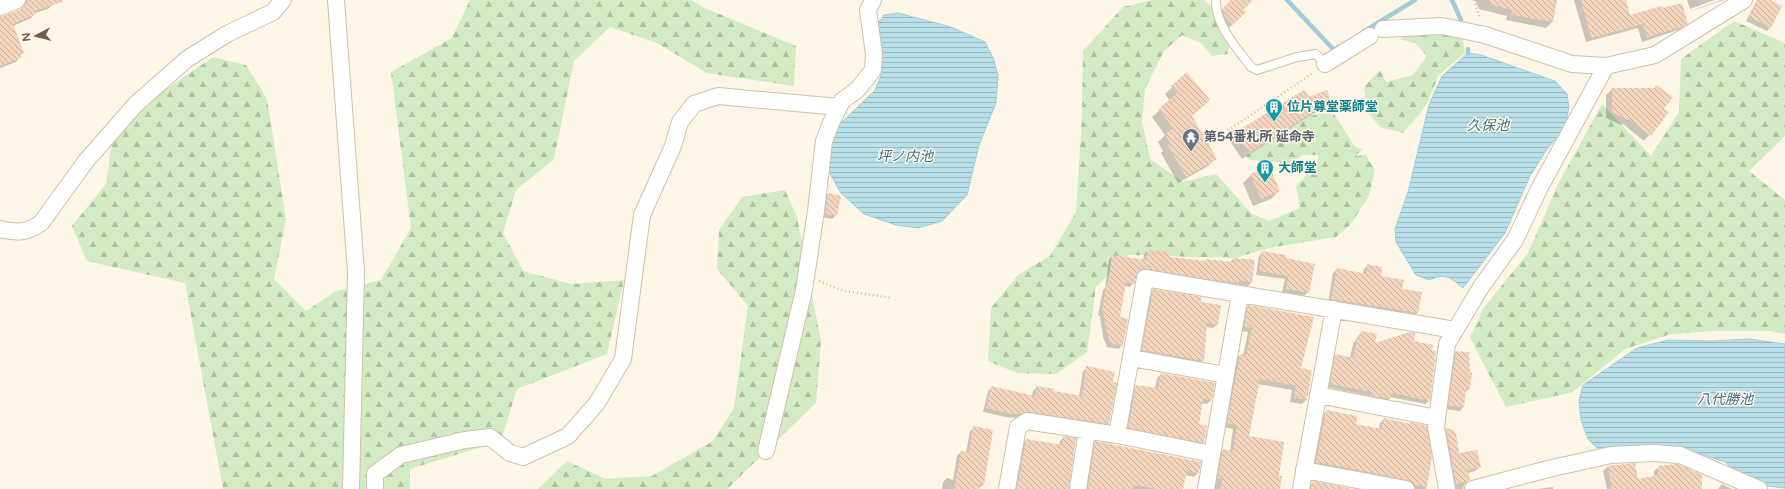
<svg xmlns="http://www.w3.org/2000/svg" width="1785" height="489" viewBox="0 0 1785 489" font-family="'Varela Round','Noto Sans JP',sans-serif">
<style>
.forest{fill:url(#forest-firs)}
.water{fill:url(#water-rules);stroke:#9fceda}
.shadow{fill:#0003}
.lines{fill:none;stroke-linecap:round;stroke-linejoin:round}
.stream{stroke:#9fceda;stroke-width:4.5}
.building{fill:url(#building-back-hatch)}
.service-casing{stroke:#d1bfad;stroke-width:10}
.minor-casing{stroke:#d1bfad;stroke-width:18}
.path{stroke:#d9b89f;stroke-width:2.5;stroke-dasharray:1 3;stroke-linecap:butt}
.service{stroke:#fff;stroke-width:8}
.minor{stroke:#fff;stroke-width:16}
.labels{text-anchor:middle;dominant-baseline:central;stroke-width:3;stroke-linejoin:round;paint-order:stroke}
.culture-label{font-size:13px;font-weight:bold;fill:#0d838f;stroke:#fff8ec;text-anchor:start}
.worship-label{font-size:13px;font-weight:bold;fill:#5b616d;stroke:#fff8ec;text-anchor:start}
.water-label{font-size:14px;font-style:italic;fill:#3f7684;stroke:#fff8ec}
</style>
<defs>
<pattern id="forest-firs" width="22" height="20" patternUnits="userSpaceOnUse"><rect width="22" height="20" fill="#d2ebc3"/><path d="M5 1l3.5 6h-7zM16 11l3.5 6h-7z" fill="#afc1a0"/></pattern>
<pattern id="water-rules" width="6" height="5" patternUnits="userSpaceOnUse"><rect width="6" height="5" fill="#b9dfe8"/><path d="M0 2.5h6" fill="none" stroke="#9bb8be"/></pattern>
<pattern id="building-back-hatch" width="6" height="6" patternUnits="userSpaceOnUse"><rect width="6" height="6" fill="#f3d4bc"/><path d="M-1 5l2 2M0 0l6 6M5-1l2 2" fill="none" stroke="#caaf9b"/></pattern>
</defs>
<rect width="100%" height="100%" fill="#fdf5e5"/>
<path class="forest" d="M470 0H691L705 8 796 46 794 86 707 73 657 43 610 27 574 61 554 159 516 190 503 233 523 271 571 284 624 280 607 354 517 389 501 441 410 469V489H223L185 283 87 261 72 226 106 184 113 135 153 98 213 57 246 65 267 99 286 219 274 279 306 311 336 291 381 280 411 228 391 72 452 38Z
M1153 0H1204L1220 13 1231 35 1228 54 1212 56 1201 43 1182 35 1164 51 1145 89 1142 121 1150 159 1183 182 1216 174 1252 214 1269 221 1300 208 1296 186 1318 162V155H1302L1285 168 1279 162 1249 160 1246 156 1313 115 1333 112 1355 147 1363 149 1355 156 1366 155 1375 170 1369 196 1350 225 1336 237 1269 248 1235 258 1128 255 1096 287 1087 352 1056 374 1017 373 988 361 991 308 1018 275 1050 256 1076 212 1082 117 1083 51 1123 7Z
M1448 18 1461 29 1465 53 1438 76 1429 100 1421 112 1403 133 1380 127 1367 111 1364 87 1380 70 1386 82 1413 75 1427 56 1415 43 1400 39 1423 24Z
M1734 21 1785 43V136L1749 171 1785 200V334L1770 331H1712L1671 334 1625 349 1573 392 1506 407 1470 338 1483 309 1528 253 1559 182 1602 104 1651 156 1679 112 1681 59Z
M785 190 797 217 821 341 816 403 727 489H538L567 461 605 479 652 476 713 441 734 408 748 306 717 269 719 230 742 197Z"/>
<path class="water" d="M898 13 951 27 985 42 994 60 998 76 996 103 979 145 967 195 942 221 918 228 896 225 864 214 841 193 828 170 831 141 839 125 875 90 882 73 877 25 884 15Z
M1468 53 1481 55 1555 81 1567 94 1569 107 1565 129 1547 149 1530 176 1505 233 1463 288C1450 277 1446 273 1429 280L1416 275 1396 242 1395 229 1408 192 1429 105 1442 76Z
M1749 339 1785 344V488L1767 486 1739 475 1725 462 1692 451 1667 447 1611 450 1597 448 1588 439 1581 420 1579 401 1583 385 1637 348 1668 340 1713 341Z"/>
<path class="shadow" d="M26 0H51L53 4 48 9 35 13 31 18 13 26 23 52 16 62 0 68V16L3 17 21 10 22 4Z
M1232 0H1251L1242 10 1245 12 1229 28 1220 19 1219 14Z
M1475 0H1556L1552 22 1546 28 1506 20 1507 16 1479 9Z
M1574 0H1625L1629 16 1687 23 1681 29 1642 42 1638 28 1586 42Z
M1687 0H1715L1690 9Z
M1721 0H1724L1691 11H1690Z
M1757 0H1768L1770 27 1767 31 1746 21Z
M1187 74 1191 116 1215 159 1208 166 1178 183 1161 153 1163 151 1158 142 1165 135 1152 117 1170 101 1165 94Z
M1612 89H1654L1663 109 1667 113 1644 141 1623 124 1621 125 1606 118V95Z
M1304 91 1309 98 1330 100 1323 108 1242 159 1229 140 1236 133Z
M1251 175 1279 191 1271 199 1253 206 1243 183Z
M828 194 836 215 832 219 822 217 824 198Z
M1147 251 1168 258 1204 262 1206 260 1229 263 1233 259 1252 282 1248 286 1236 284 1234 286 1142 272 1136 273 1133 283 1130 287 1124 286 1119 318 1122 345 1119 349 1107 347 1103 337 1100 316 1098 315 1103 290 1105 288 1109 260 1112 256 1143 260 1144 255Z
M1263 252 1285 259 1308 292 1304 296 1282 292 1285 279 1256 275 1259 256Z
M1368 265 1380 277 1401 290 1418 312 1414 316 1328 303 1333 273 1337 269 1363 274 1364 269Z
M1153 290 1200 302 1217 325 1213 328 1206 327 1203 361 1199 365 1138 354 1149 294Z
M1248 306 1300 368 1306 400 1302 404 1290 402 1292 390 1258 384 1248 437 1278 477 1279 489H1212L1219 455 1223 450 1230 451 1233 429 1223 427 1236 359 1240 355 1243 356 1248 332 1240 331 1244 310Z
M1361 332 1373 345 1413 342 1429 401 1425 404 1390 397 1386 403 1368 399 1369 396 1327 387 1332 359 1336 356 1350 358 1353 344Z
M1456 352 1469 389 1464 393 1463 407 1460 411 1445 409 1452 356Z
M1087 367 1108 424 1104 428 1024 415 1015 418 1006 417 983 412 988 391 992 387 1032 396 1033 391 1037 387 1053 392 1079 397 1083 371Z
M1161 374 1211 400 1207 404 1201 403 1198 425 1203 442 1200 446 1125 431 1132 390 1136 386 1155 389 1157 378Z
M1327 411 1354 425 1379 430 1380 423 1384 419 1431 457 1426 489H1411L1312 466 1323 415Z
M974 428 983 485 978 489H942L943 482 947 478 953 480 957 456 961 452 966 453 970 431Z
M1446 429 1453 431 1459 454 1480 467 1475 471 1468 473 1469 480 1464 485 1463 489H1453L1442 433Z
M1064 437 1068 489H1014L1022 444 1026 440 1059 446 1060 441Z
M1095 442 1198 473 1194 477 1185 475 1182 489H1085L1091 446Z
M1634 464 1637 480 1654 477V471L1659 467 1701 489H1607L1603 471 1608 466Z
M1313 482 1349 489H1308Z
M1722 484 1732 489H1718Z
M1553 487V489H1537Z"/>
<g class="lines">
<path class="stream" d="M1287 0 1334 50 1338 47
M1452 0 1461 20
M1363 32 1415 0
M1468 49V53"/>
</g>
<path class="building" d="M28 0H62V2L35 11 36 14 13 24 24 53 20 54 21 58 0 66V17L21 9Z
M1231 0H1253L1243 10 1246 12 1233 25 1224 15 1222 9Z
M1490 0H1557L1553 22 1511 15 1512 10 1490 4Z
M1581 0H1626L1630 15 1662 6 1663 8 1682 3 1688 24 1682 27 1647 37 1643 24 1591 38Z
M1758 0H1770L1782 6 1771 28 1749 17Z
M1187 72 1210 100 1192 116 1217 159 1186 177 1168 145 1170 143 1165 134 1173 128 1159 109 1177 93 1171 86Z
M1656 85 1673 97 1664 109 1669 112 1651 136 1629 119 1627 120 1612 112V88H1654Z
M1304 90 1309 97 1327 90 1331 101 1249 153 1236 132Z
M1269 166 1280 191 1261 199 1250 174Z
M828 193 841 196 837 216 825 214Z
M1147 250 1170 252 1169 257 1206 261V259L1233 262V258L1255 260 1252 283 1239 280V283L1218 281 1147 269H1141L1138 272 1134 284 1126 282 1120 317 1128 319 1123 345 1111 344 1107 333 1103 312H1102L1106 285H1108L1112 255 1146 260Z
M1262 251 1286 255V258L1315 264 1309 293 1286 289 1288 276 1259 271Z
M1367 264 1382 267 1381 276 1404 280 1402 289 1422 292 1418 313 1331 299 1337 268 1366 274Z
M1153 289 1202 297 1201 302 1221 305 1218 325 1207 323 1204 361 1142 350Z
M1248 305 1314 317 1301 368 1312 370 1307 400 1294 398 1296 386 1260 379 1249 436 1284 442 1279 476H1282L1280 489H1221L1222 479H1217L1223 449 1233 451 1237 425 1227 423 1240 354 1246 355 1252 328 1244 327Z
M1361 331 1377 334 1375 343 1410 332 1415 333 1414 341 1433 345 1432 351H1436L1430 401 1392 393 1391 399 1371 396 1372 392 1330 384 1335 354 1353 358 1357 339H1359Z
M1456 351 1469 352 1470 373H1472L1470 389H1466L1464 407 1448 406Z
M1086 366 1115 372 1113 382 1117 383 1109 424 1028 412 1020 414H1011L986 408 991 386 1035 396 1036 386 1055 389 1054 391 1082 396Z
M1161 373 1215 383 1212 400 1203 399 1199 424 1207 426 1204 443 1128 428 1136 385 1158 388Z
M1326 410 1357 416 1356 424 1381 429 1384 418 1410 424V422L1427 426 1432 457 1427 487 1415 485 1408 480 1316 462Z
M973 426 993 430 984 485H980L979 489H954L961 451 969 453Z
M1446 428 1454 430 1456 433 1459 453 1477 450 1481 467 1468 470 1470 480 1466 482 1456 484Z
M1063 436 1076 438 1069 489H1017L1026 439 1062 445Z
M1095 441 1201 462 1199 473 1187 471 1183 489H1158L1133 485 1132 489H1088Z
M1635 463 1638 479 1658 475V466L1678 464 1702 475V489H1612L1608 466Z
M1313 481 1354 489H1311Z"/>
<g class="lines">
<g class="service-casing">
<path id="service" d="M1216 0C1215 25 1237 48 1251 67L1257 70 1297 57 1316 54 1325 64"/>
</g>
<g class="minor-casing">
<path id="minor" d="M336 0 356 272 351 489
M0 7 17 0
M1383 29 1442 26 1485 35 1572 64 1606 66 1655 55 1744 0
M1325 64 1370 36
M0 229C17 233 27 233 41 223L86 161 136 104 187 59 227 34 273 12 283 0
M1131 358 1226 375
M1318 395 1437 418
M1117 435 1212 454
M766 451 804 290 816 211 824 141 831 123 842 101 858 89 873 70 874 54 868 10 873 0
M1304 470 1406 489
M375 487V474L401 455 465 440 490 437 510 453 523 457 568 436 597 403 623 359 642 215 673 146 680 122 694 104 718 96 839 107
M1007 489 1018 427 1027 421 1117 435 1145 278 1455 330
M1078 489 1087 430
M1206 489 1240 294
M1301 489 1334 309
M1447 489 1436 427 1447 344 1481 287 1515 240 1540 187 1606 66
M1473 489 1548 469 1611 455 1653 453 1680 455 1759 489"/>
</g>
<path class="path" d="M1474 0 1480 19
M1208 144 1313 73
M819 281 844 291 892 298"/>
<use href="#service" class="service"/>
<use href="#minor" class="minor"/>
</g>
<defs>
<g id="building-pin" transform="scale(0.9)"><path d="M0 17L-7.5 6A9.5 9.5 0 1 1 7.5 6Z" fill="#0f9aa8" stroke="#fff8ec"/><path d="M-4-6H4V6H1V3H-1V6H-4ZM-2.5-4.3h1.7v1.8h-1.7ZM.8-4.3h1.7v1.8H.8ZM-2.5-1h1.7V.8h-1.7ZM.8-1h1.7V.8H.8Z" fill="#fff"/></g>
<g id="temple-pin" transform="scale(0.9)"><path d="M0 17L-7.5 6A9.5 9.5 0 1 1 7.5 6Z" fill="#6b7280" stroke="#fff8ec"/><path d="M0-6L5-2H3V0L6.5 2.5H4V6H1.5V3h-3V6H-4V2.5H-6.5L-3 0V-2H-5Z" fill="#fff"/></g>
</defs>
<g fill-rule="evenodd">
<use href="#building-pin" x="1274" y="107"/>
<use href="#temple-pin" x="1191" y="137"/>
<use href="#building-pin" x="1265" y="168"/>
</g>
<g class="labels">
<g class="culture-label">
<text x="1287" y="107">位片尊堂薬師堂</text>
<text x="1278" y="168">大師堂</text>
</g>
<g class="worship-label">
<text x="1204" y="137">第54番札所 延命寺</text>
</g>
<g class="water-label">
<text x="1488" y="125">久保池</text>
<text x="905" y="156">坪ノ内池</text>
<text x="1725" y="399">八代勝池</text>
</g>
</g>
<g transform="translate(36 36) rotate(263)" stroke="#fff8ec" stroke-width="3" paint-order="stroke">
<path d="M0-3L7 15L0 10L-7 15Z" fill="#775b49"/>
<text y="-6" font-size="11" font-weight="bold" text-anchor="middle" fill="#775b49">N</text>
</g>
</svg>
